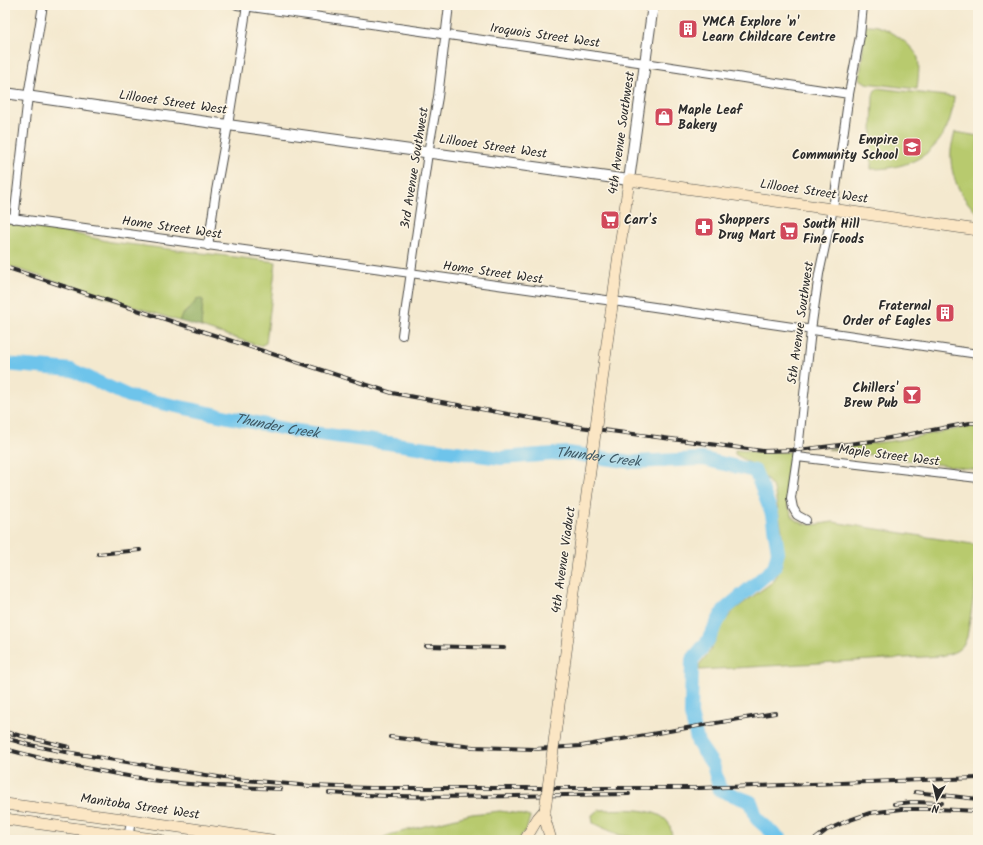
<svg xmlns="http://www.w3.org/2000/svg" width="983" height="845" viewBox="0 0 983 845" font-family="Kalam,sans-serif">
<style>
.green{fill:#b8ca6e;stroke:#727a4c}
.forest{fill:#92ae61;stroke:#5e6c46}
.lines{fill:none;stroke-linecap:round;stroke-linejoin:round}
.river{stroke:#6ec4eb;stroke-width:14}
.minor-casing{stroke:#494844;stroke-width:10}
.tertiary-casing{stroke:#494844;stroke-width:12}
.secondary-casing{stroke:#494844;stroke-width:12}
.minor{stroke:#fff;stroke-width:8}
.tertiary{stroke:#fff;stroke-width:10}
.secondary{stroke:#fbe6c4;stroke-width:11}
.rail-casing{stroke:#2b2b2b;stroke-width:4}
.rail{stroke:#fcf5e5;stroke-width:2.5;stroke-dasharray:8;stroke-linecap:butt}
.secondary-bridge-casing{stroke:#494844;stroke-width:12;stroke-linecap:butt}
.secondary-bridge{stroke:#fbe6c4;stroke-width:11}
.labels{text-anchor:middle;dominant-baseline:central;stroke-width:3;stroke-linejoin:round;paint-order:stroke}
.poi-label{font-size:13px;font-weight:bold;fill:#2b2b2b;stroke:#fcf5e5;text-anchor:start}
.street-label{font-size:13px;fill:#2b2b2b;stroke:#fcf5e5}
.water-label{font-size:14px;font-style:italic;fill:#3f5965;stroke:#fcf5e5}
</style>
<rect width="100%" height="100%" fill="#fcf5e5"/>
<filter id="ink" filterUnits="userSpaceOnUse"><feTurbulence type="fractalNoise" baseFrequency=".025" numOctaves="2"/><feDisplacementMap in="SourceGraphic" scale="8" xChannelSelector="R" yChannelSelector="G"/><feConvolveMatrix kernelMatrix="1 2 1 2 8 2 1 2 1" color-interpolation-filters="sRGB"/></filter>
<filter id="wash" filterUnits="userSpaceOnUse"><feTurbulence type="fractalNoise" baseFrequency=".012" numOctaves="4" result="noise"/><feDisplacementMap in="SourceGraphic" scale="16" xChannelSelector="R" yChannelSelector="G"/><feGaussianBlur stdDeviation="0.9" result="paint"/><feColorMatrix in="noise" values="0 0 0 0 0 0 0 0 0 0 0 0 0 0 0 0 0 1.4 0 .05"/><feComposite in="paint" operator="in"/></filter>
<g filter="url(#wash)">
<rect width="100%" height="100%" fill="#f4e9cf"/>
<path class="green" d="M865 25C870 25 876 25 880 27 891 30 915 47 918 58 920 68 918 79 917 89L866 83 860 79Z
M877 88 954 97C950 146 919 169 871 169L873 96 874 92Z
M955 132 978 136V213C962 200 951 178 951 158 950 150 953 140 955 132Z
M5 223 72 233 111 242 276 262 266 343 260 346 201 327 203 300C194 305 183 311 179 321L5 265Z
M972 426H978V470L828 449 899 440Z
M735 450 763 452H795L788 506 794 519 804 524 813 525 833 522 978 545V571L967 637C963 650 953 654 940 656L699 670V665L710 651 724 622 734 610 774 581 782 565V531L774 489 758 468 735 454Z
M598 810C617 810 669 804 671 831 672 834 672 836 671 840H648L619 835 593 823 592 815Z
M500 811 520 814 530 817 527 828 519 840H372L383 838 389 835 472 814Z"/>
<path class="forest" d="M201 299 203 300 201 327 179 321C183 312 192 309 196 300Z"/>
<g class="lines">
<path class="river" id="s1" d="M5 364 72 370 128 396 290 430 501 458 567 453 633 462 703 459 755 471 772 514 778 552 774 568 724 610 707 642 692 660 691 715 698 743 713 765 720 790 751 802 757 819 781 840"/>
</g>
</g>
<g filter="url(#ink)">
<g class="lines">
<g class="minor-casing">
<path id="minor" d="M237 5 645 63 849 94
M5 217 613 301 978 354
M14 219 28 96 43 5
M208 246 216 191 228 125 247 5
M402 335 428 153 438 97 449 5
M797 457 978 478
M806 520 797 515 793 508 791 498 798 450 811 330 819 274 833 209 849 94 860 36 863 5
M128 840 131 820"/>
</g>
<g class="tertiary-casing">
<path id="tertiary" d="M5 93 228 125 629 180 653 5"/>
</g>
<g class="secondary-casing">
<path id="secondary" d="M611 313 629 180 978 230
M5 804 131 820 271 840
M544 816 551 840
M5 819 160 840
M525 840 538 818 545 810"/>
</g>
<use href="#minor" class="minor"/>
<use href="#tertiary" class="tertiary"/>
<use href="#secondary" class="secondary"/>
<g class="rail-casing">
<path id="rail" d="M5 267 392 393 580 427 763 451 798 450 873 441 943 428 970 423H978
M98 554 140 550
M426 646 504 648
M5 732 69 747
M390 737 473 747 535 749 581 746 775 713
M5 738 30 745 60 751 224 778 310 786 370 788H699L978 778
M5 749C53 762 102 772 151 780 194 786 238 787 281 789
M915 792 978 799
M329 793C429 800 529 795 629 794
M894 804 912 802 942 803
M814 840 827 830 847 821 870 813 902 809H936L978 811"/>
</g>
<use href="#rail" class="rail"/>
<g class="secondary-bridge-casing">
<path id="secondary-bridge" d="M545 810 611 313"/>
</g>
<use href="#secondary-bridge" class="secondary-bridge"/>
</g>
</g>
<defs>
<g id="building-square" transform="scale(1)"><rect x="-9" y="-9" width="18" height="18" rx="4" fill="#d1495b" stroke="#fcf5e5"/><path d="M-4-6H4V6H1V3H-1V6H-4ZM-2.5-4.3h1.7v1.8h-1.7ZM.8-4.3h1.7v1.8H.8ZM-2.5-1h1.7V.8h-1.7ZM.8-1h1.7V.8H.8Z" fill="#fff"/></g>
<g id="shop-square" transform="scale(1)"><rect x="-9" y="-9" width="18" height="18" rx="4" fill="#d1495b" stroke="#fcf5e5"/><path d="M-5-2.5h2.3a2.7 3.5 0 0 1 5.4 0H5L5.5 6h-11ZM-1.5-2.5h3a1.5 2.3 0 0 0-3 0Z" fill="#fff"/></g>
<g id="school-square" transform="scale(1)"><rect x="-9" y="-9" width="18" height="18" rx="4" fill="#d1495b" stroke="#fcf5e5"/><path d="M0-5L7-2L0 1L-7-2ZM-4 1L0 2.5L4 1V4Q0 6-4 4Z" fill="#fff"/></g>
<g id="supermarket-square" transform="scale(1)"><rect x="-9" y="-9" width="18" height="18" rx="4" fill="#d1495b" stroke="#fcf5e5"/><path d="M-6-5.5h2.5l.6 2H6L4.5 2H-2.5L-4.4-4H-6ZM-1.5 3.2a1.3 1.3 0 1 0 .1 0ZM3 3.2a1.3 1.3 0 1 0 .1 0Z" fill="#fff"/></g>
<g id="pharmacy-square" transform="scale(1)"><rect x="-9" y="-9" width="18" height="18" rx="4" fill="#d1495b" stroke="#fcf5e5"/><path d="M-2-6h4v4h4v4h-4v4h-4v-4h-4v-4h4Z" fill="#fff"/></g>
<g id="bar-square" transform="scale(1)"><rect x="-9" y="-9" width="18" height="18" rx="4" fill="#d1495b" stroke="#fcf5e5"/><path d="M-6-5H6L.8 .8V4.5H3.5V6h-7V4.5H-.8V.8Z" fill="#fff"/></g>
</defs>
<g fill-rule="evenodd">
<use href="#building-square" x="688" y="29"/>
<use href="#shop-square" x="664" y="117"/>
<use href="#school-square" x="912" y="147"/>
<use href="#supermarket-square" x="610" y="220"/>
<use href="#pharmacy-square" x="704" y="227"/>
<use href="#supermarket-square" x="789" y="231"/>
<use href="#building-square" x="945" y="313"/>
<use href="#bar-square" x="912" y="395"/>
</g>
<g class="labels">
<g class="poi-label">
<text x="702" y="22">YMCA Explore 'n'<tspan x="702" dy="15">Learn Childcare Centre</tspan></text>
<text x="678" y="110">Maple Leaf<tspan x="678" dy="15">Bakery</tspan></text>
<text x="898" y="140" text-anchor="end">Empire<tspan x="898" dy="15">Community School</tspan></text>
<text x="624" y="220">Carr's</text>
<text x="718" y="220">Shoppers<tspan x="718" dy="15">Drug Mart</tspan></text>
<text x="803" y="224">South Hill<tspan x="803" dy="15">Fine Foods</tspan></text>
<text x="931" y="306" text-anchor="end">Fraternal<tspan x="931" dy="15">Order of Eagles</tspan></text>
<text x="898" y="388" text-anchor="end">Chillers'<tspan x="898" dy="15">Brew Pub</tspan></text>
</g>
<g class="street-label">
<text transform="translate(545 36) rotate(8)">Iroquois Street West</text>
<text transform="translate(173 103) rotate(8)">Lillooet Street West</text>
<text transform="translate(622 133) rotate(-82)">4th Avenue Southwest</text>
<text transform="translate(493 147) rotate(8)">Lillooet Street West</text>
<text transform="translate(415 168) rotate(-81)">3rd Avenue Southwest</text>
<text transform="translate(814 192) rotate(8)">Lillooet Street West</text>
<text transform="translate(172 228) rotate(8)">Home Street West</text>
<text transform="translate(493 273) rotate(8)">Home Street West</text>
<text transform="translate(801 323) rotate(-82)">5th Avenue Southwest</text>
<text transform="translate(889 456) rotate(7)">Maple Street West</text>
<text transform="translate(564 560) rotate(-82)">4th Avenue Viaduct</text>
<text transform="translate(140 807) rotate(8)">Manitoba Street West</text>
</g>
<g class="water-label">
<text stroke="none"><textPath href="#s1" startOffset="281">Thunder Creek</textPath></text>
<text stroke="none"><textPath href="#s1" startOffset="605">Thunder Creek</textPath></text>
</g>
</g>
<rect width="983" height="845" fill="none" stroke="#fcf5e5" stroke-width="20"/>
<g transform="translate(937 799) rotate(188)" stroke="#fcf5e5" stroke-width="3" paint-order="stroke">
<path d="M0-3L7 15L0 10L-7 15Z" fill="#2b2b2b"/>
<text y="-6" font-size="11" font-weight="bold" text-anchor="middle" fill="#2b2b2b">N</text>
</g>
</svg>
